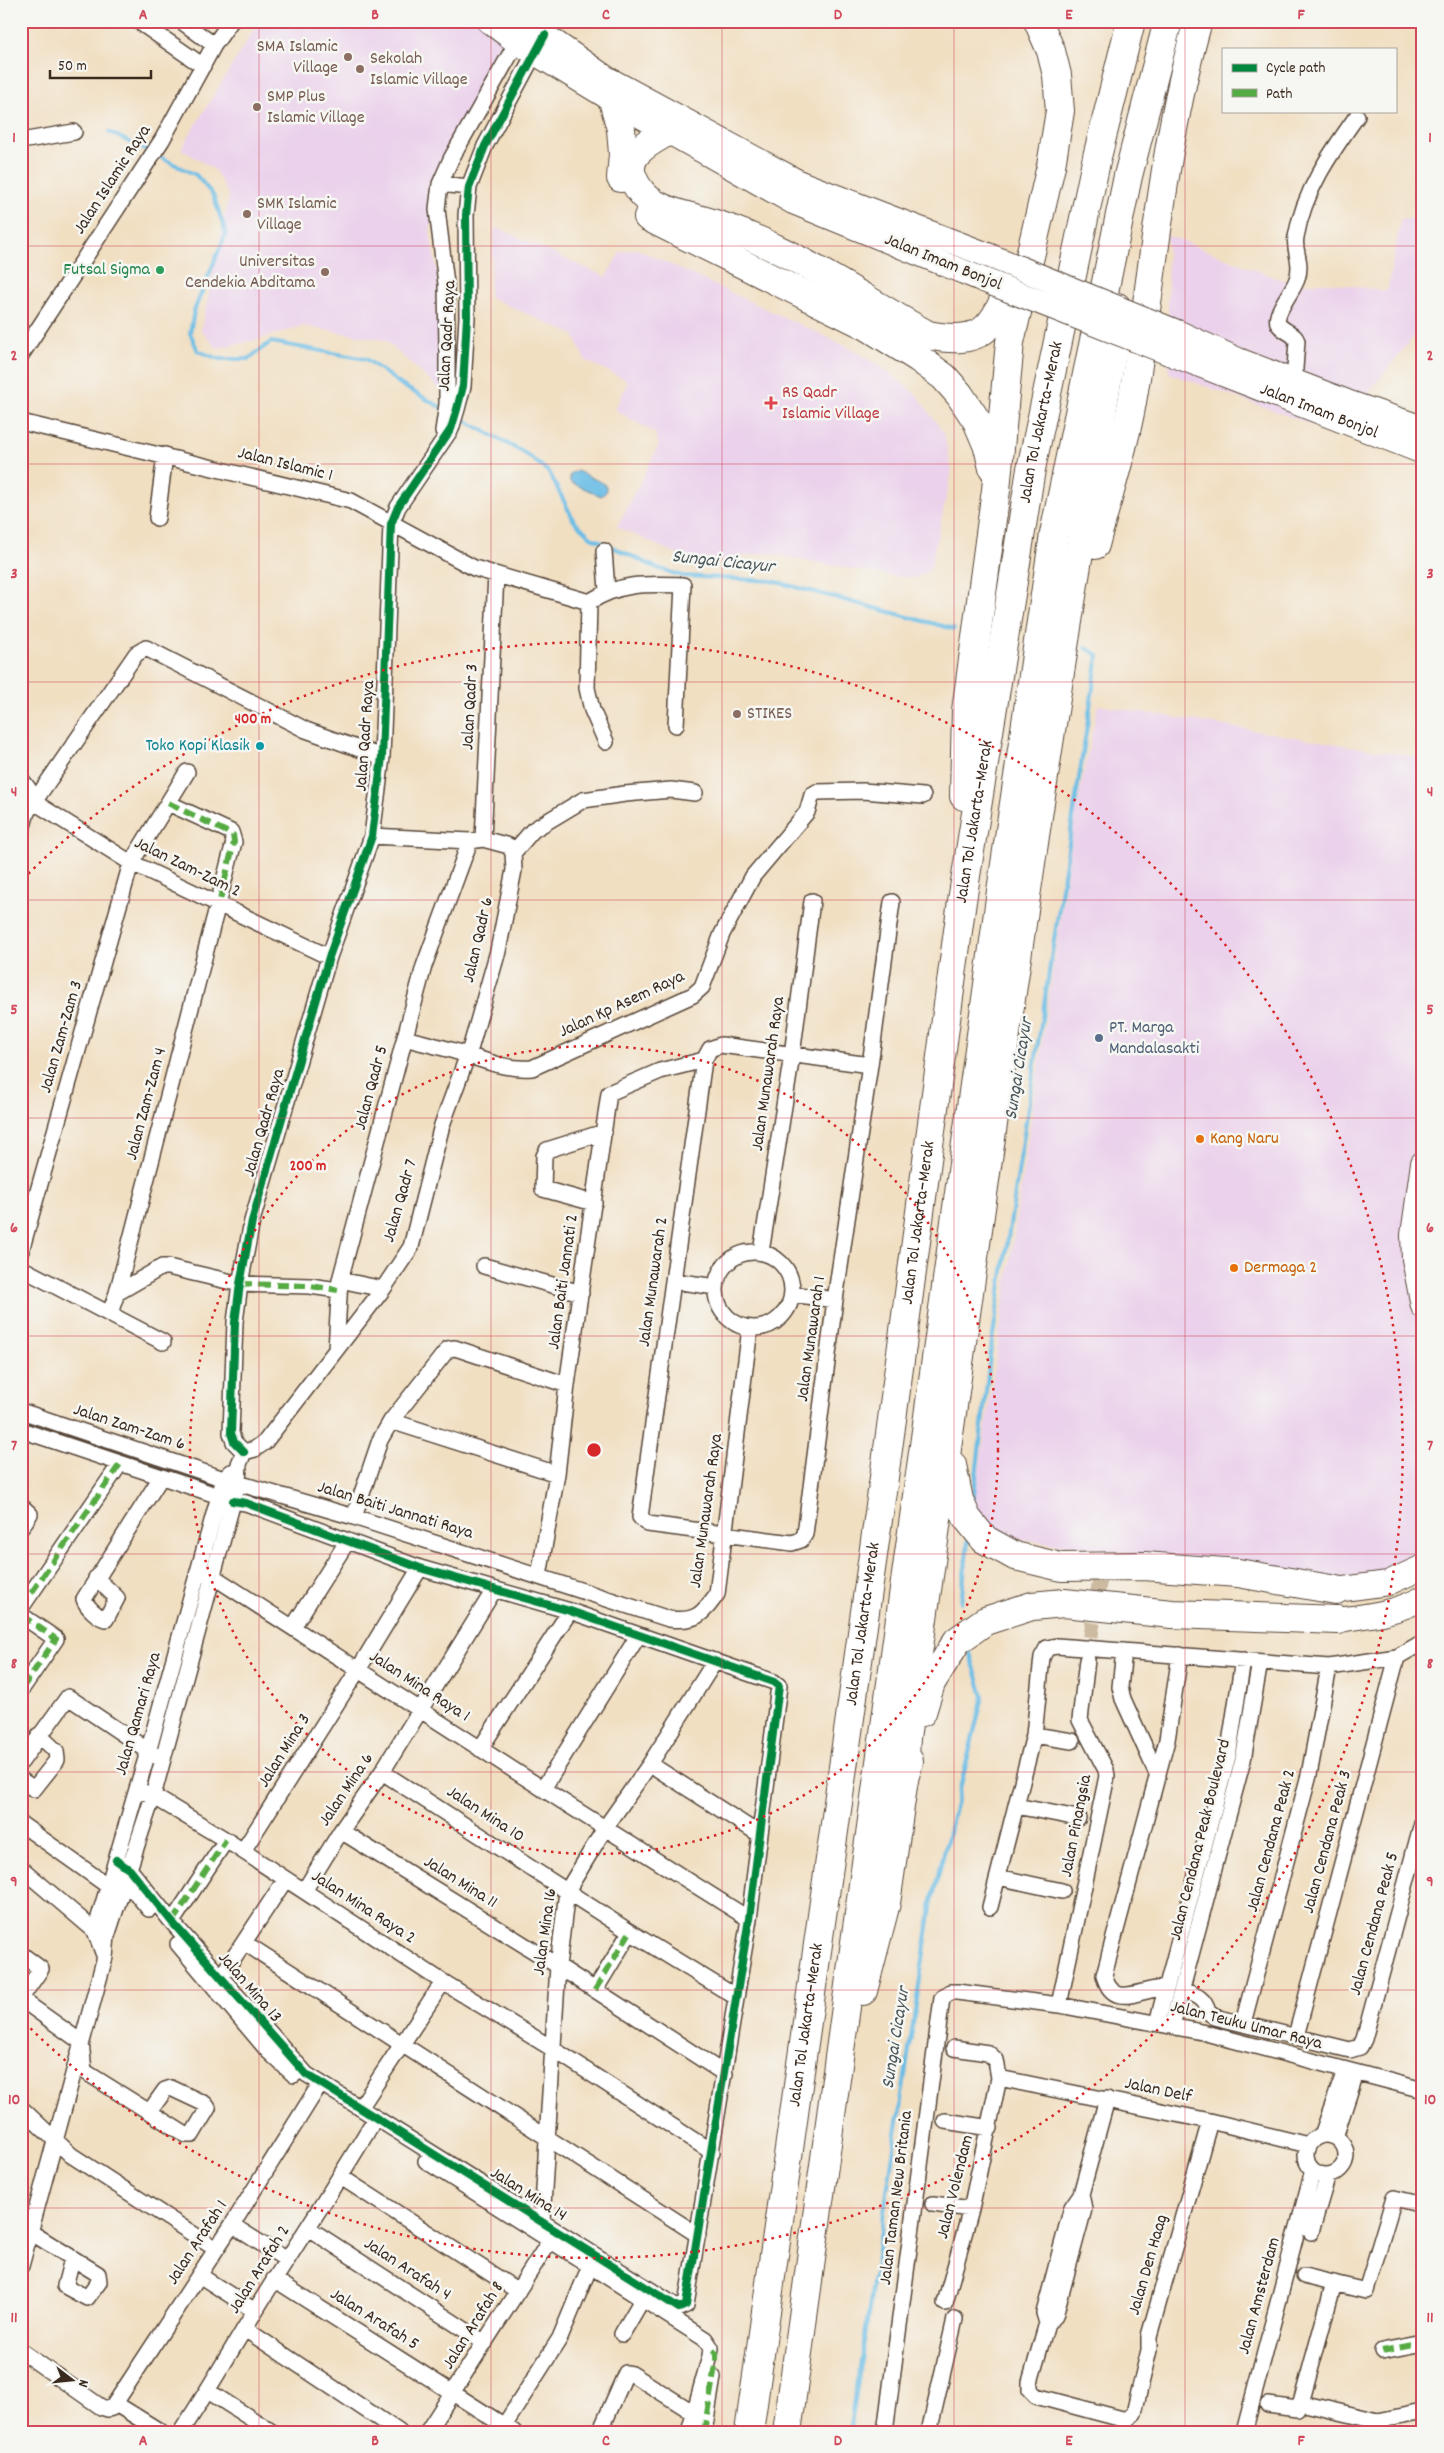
<svg xmlns="http://www.w3.org/2000/svg" width="1444" height="2453" viewBox="0 0 1444 2453" font-family="Dekko,sans-serif">
<style>
.built{fill:#ebd1eb}
.water{fill:#6abde6;stroke:#527482}
.lines{fill:none;stroke-linecap:round;stroke-linejoin:round}
.stream{stroke:#6abde6;stroke-width:4}
.street-tunnel{stroke:#cdbba1;stroke-width:15;stroke-dasharray:15 8;stroke-linecap:butt}
.street-casing{stroke:#564537;stroke-width:18}
.primary-casing{stroke:#564537;stroke-width:26}
.highway-casing{stroke:#564537;stroke-width:30}
.street{stroke:#fff;stroke-width:15}
.primary{stroke:#fff;stroke-width:24}
.highway{stroke:#fff;stroke-width:28}
.primary-bridge-casing{stroke:#564537;stroke-width:26;stroke-linecap:butt}
.primary-bridge{stroke:#fff;stroke-width:24}
.quiet{stroke:#55ab43;stroke-width:6;stroke-dasharray:12 6;stroke-linecap:butt}
.cycleway-casing{stroke:#f6f6f2;stroke-width:11}
.cycleway{stroke:#00873e;stroke-width:8}
.grid{fill:none;stroke:#d1495b;stroke-width:1;stroke-opacity:0.55}
.ring{fill:none;stroke:#d62828;stroke-width:2.5;stroke-dasharray:2.5 5}
.education-dot{fill:#8d6e63;stroke:#f6f6f2;stroke-width:2}
.leisure-dot{fill:#2e9e5b;stroke:#f6f6f2;stroke-width:2}
.health-dot{fill:#e0444e;stroke:#f6f6f2;stroke-width:2}
.culture-dot{fill:#0f9aa8;stroke:#f6f6f2;stroke-width:2}
.service-dot{fill:#5c6f8a;stroke:#f6f6f2;stroke-width:2}
.food-dot{fill:#e8710a;stroke:#f6f6f2;stroke-width:2}
.labels{text-anchor:middle;dominant-baseline:central;stroke-width:5;stroke-linejoin:round;paint-order:stroke}
.education-label{font-size:18px;fill:#785e54;stroke:#f6f6f2;text-anchor:start}
.street-label{font-size:18px;fill:#3b2a1e;stroke:#f6f6f2}
.leisure-label{font-size:18px;fill:#27864d;stroke:#f6f6f2;text-anchor:end}
.health-label{font-size:18px;fill:#be3a42;stroke:#f6f6f2;text-anchor:start}
.culture-label{font-size:18px;fill:#0d838f;stroke:#f6f6f2;text-anchor:end}
.service-label{font-size:18px;fill:#4e5e75;stroke:#f6f6f2;text-anchor:start}
.food-label{font-size:18px;fill:#c56008;stroke:#f6f6f2;text-anchor:start}
.water-label{font-size:19px;font-style:italic;fill:#49565a;stroke:#f6f6f2}
.centre{fill:#d62828;stroke:#f6f6f2;stroke-width:2.5}
.ring-label{font-size:15px;text-anchor:middle;font-weight:bold;fill:#d62828;stroke:#f6f6f2;stroke-width:5;stroke-linejoin:round;paint-order:stroke}
.neatline{fill:none;stroke:#d1495b;stroke-width:2}
.grid-label{font-size:16px;text-anchor:middle;font-weight:bold;fill:#d1495b}
</style>
<rect width="100%" height="100%" fill="#f6f6f2"/>
<filter id="ink" filterUnits="userSpaceOnUse"><feTurbulence type="fractalNoise" baseFrequency=".02" numOctaves="2"/><feDisplacementMap in="SourceGraphic" scale="10" xChannelSelector="R" yChannelSelector="G"/><feConvolveMatrix kernelMatrix="1 2 1 2 8 2 1 2 1" color-interpolation-filters="sRGB"/></filter>
<filter id="wash" filterUnits="userSpaceOnUse"><feTurbulence type="fractalNoise" baseFrequency=".0096" numOctaves="4" result="noise"/><feDisplacementMap in="SourceGraphic" scale="20" xChannelSelector="R" yChannelSelector="G"/><feGaussianBlur stdDeviation="1.12" result="paint"/><feColorMatrix in="noise" values="0 0 0 0 0 0 0 0 0 0 0 0 0 0 0 0 0 1.4 0 .05"/><feComposite in="paint" operator="in"/></filter>
<g filter="url(#wash)">
<rect width="100%" height="100%" fill="#f1dfc2"/>
<path class="built" d="M259 21H479L505 41 440 167 430 232 444 312 449 398 385 340 302 326 256 340 217 348 201 331 229 196 215 170 181 149Z
M1401 218 1423 221V330L1420 329 1371 389 1349 438 1169 373 1167 235 1276 278 1296 283H1332L1387 291Z
M495 227 606 277 620 252 637 249 846 346 884 369 918 396 944 434 952 471 930 570 914 578 885 575 765 553 727 559H687L617 527 659 445 655 433 615 410 628 381 585 360 574 335 489 297Z
M1098 705 1423 758V1548L1363 1586 970 1532 1077 806Z"/>
<path class="water" d="M577 471 603 483 606 487V492L601 496 570 482V474Z"/>
<g class="lines">
<path class="stream" d="M109 132 150 152
M156 155 196 175 213 195 226 233 194 311 190 333 198 351 219 359H248L271 342 366 359 403 386 442 408
M457 416 526 454 549 472 574 521 591 537 657 568 683 576 773 581 954 629
M973 1502 991 1348 1098 655 1086 648
M961 1603 968 1541
M850 2432 932 1901 983 1696 970 1653"/>
</g>
</g>
<g filter="url(#ink)">
<g class="lines">
<path class="street-tunnel" d="M1087 1660 1103 1560"/>
<g class="street-casing">
<path id="street" d="M138 21 203 66
M181 21 214 45
M21 141 74 132
M440 184 469 187
M21 355 162 140 214 45 231 21
M1294 382 1297 341C1294 332 1282 332 1278 323 1274 312 1294 290 1297 279 1303 261 1293 251 1296 237 1304 191 1330 154 1357 116
M21 422 351 501 474 568 589 602 587 688 592 710 606 742
M443 431 447 404V347L446 284 437 209 440 184 451 159 521 35
M157 518 165 455
M604 551 607 590
M589 602C621 582 646 584 683 585L676 725
M21 779 28 788 34 802 136 654 146 648 306 730 382 757
M21 833 27 812 34 802 128 861 329 957
M483 839 496 575
M513 853 533 830 583 800 625 794 671 790 695 793
M405 1038C426 1044 447 1048 467 1055 489 1062 508 1070 532 1068L693 995 702 987 722 934 753 876 807 812 812 795 817 792 863 791 923 796
M721 1045 870 1065 835 1300 805 1534 801 1540 792 1543 648 1524 640 1517 704 1060 710 1049Z
M870 1065 892 902
M594 1203 543 1189 544 1156 547 1150 604 1132
M21 1251 131 863 187 772
M761 1252 792 1055 812 901
M716 1290a38 38 0 1 1 76 0a38 38 0 1 1-76 0Z
M484 1266 581 1293
M21 1268 163 1342
M340 1280 383 1289
M674 1281 716 1287
M117 1293 162 1267H168L240 1284 310 1286 338 1290
M792 1294 835 1300
M110 1313 117 1293 234 842 231 832 168 803
M336 1350 340 1280 424 966 470 841
M21 1411 224 1479 354 1517 669 1619C696 1622 702 1615 717 1594L750 1328
M391 1421 557 1474
M21 1430 219 1496
M244 1452 234 1442 231 1433 235 1322 240 1284 252 1221 329 957 372 836 382 757 391 524 398 507 451 429 457 409 463 386 467 317 466 215 469 187 485 146 539 45
M244 1452 255 1449 265 1442 383 1289 411 1247 442 1125 471 1046 498 951 514 870 513 853 509 846 483 839 470 841 372 836
M21 1506 30 1514 21 1528
M354 1517 380 1440 391 1421 448 1349 455 1348 567 1385
M200 1568 543 1789 749 1919
M539 1576 557 1474 567 1385 609 1093 660 1071 704 1060
M96 1578 117 1598 106 1619C98 1618 86 1606 84 1599L161 1477
M21 1608 120 1464
M21 1615 56 1639 21 1690
M293 1627 347 1542
M1124 1651 1120 1687 1123 1699 1158 1776
M1034 1735 1072 1741
M480 1749 570 1611
M21 1762 68 1697 156 1756
M650 1764 759 1834
M382 1772 630 1932 736 1997
M21 1780 34 1789 57 1760 56 1751 39 1735
M137 1789 153 1796 226 1840 443 1982 553 2049 712 2152
M543 1789 638 1636
M1016 1806 1078 1818
M21 1824 108 1886
M341 1831 558 1966 725 2074
M243 1851 358 1670 420 1568
M116 1860 130 1870 172 1922 306 2074 679 2308 686 2305 749 1919 779 1686 774 1682 570 1611 420 1568 246 1503 233 1501
M21 1868 95 1931 103 1935
M112 1874 136 1893 149 1909
M998 1877 1062 1891
M304 1891 341 1831 382 1772 494 1590
M990 1907 1034 1735 1042 1657 1047 1648 1057 1646 1329 1667 1397 1657 1423 1642
M172 1922 226 1840
M245 1943 698 2235
M178 1944 268 2051 294 2075
M21 1954 41 1969 21 1998
M104 1955 95 1931 148 1752 219 1496 224 1479 231 1472
M221 1977 285 1880
M1166 1988C1142 1987 1113 2012 1104 1975L1167 1740 1180 1655
M595 1990 630 1932
M1182 1990C1195 1995 1204 1997 1208 2012L1215 2017 1350 2050 1360 2047 1364 2039 1423 1819
M21 1999 81 2042 84 2071 186 2135H192L208 2108 205 2104 171 2088 165 2090 150 2111
M1059 2005 1107 1776 1106 1770 1080 1720 1087 1660
M1157 2023 1228 1756 1243 1660
M1243 2023 1309 1775 1329 1667
M1172 2026 1243 1760 1260 1662
M1296 2036 1397 1657
M999 2078 1210 2121 1308 2145
M21 2108 71 2155 216 2249
M360 2108 443 1982
M945 2121 990 2128
M1306 2155a20 20 0 1 1 40 0a20 20 0 1 1-40 0Z
M1322 2135 1345 2071
M1335 2137 1356 2073
M426 2161 705 2339 711 2348 710 2356 689 2432
M341 2177 518 2291
M1081 2194 1084 2209 1055 2316 1047 2323 1030 2382V2390L1036 2396 1126 2420 1134 2413 1149 2350V2336L1210 2121
M933 2204 971 2209
M542 2221 558 1966 567 1891 605 1828 650 1764 715 1661
M232 2225 287 2260
M308 2228 485 2343
M1311 2232 1328 2175
M32 2233 98 2274 99 2282 87 2298 65 2286 72 2259
M21 2266 105 1957 107 1936 153 1796 238 1483 239 1464 244 1452
M199 2275 255 2311
M1304 2276 1366 2291 1394 2198 1423 2205
M274 2279 514 2432
M945 2303 971 2209 999 2078 996 2060 988 2053 954 2048
M1047 2323 1044 2313 1072 2207 1081 2194 1107 2099
M245 2329 399 2432
M622 2334 643 2298
M21 2351 101 2407 108 2409 112 2408 232 2225 315 2092
M1382 2351 1423 2343
M208 2391 272 2432
M1301 2403 1334 2283
M116 2404 161 2432
M1268 2405 1297 2409 1301 2403 1378 2421 1422 2412
M504 2426 560 2338 590 2266
M181 2432C214 2382 243 2329 275 2279 307 2228 340 2178 370 2127
M427 2432 551 2239
M600 2432 626 2373 632 2374 694 2413
M704 2432 713 2377
M885 2432 942 1998 950 1992H957L1059 2005 1202 2032 1423 2090
M929 2432 955 2319
M1244 2432 1313 2170"/>
</g>
<g class="primary-casing">
<g id="primary">
<path d="M489 21 517 42 613 100 793 202 981 279"/>
<path d="M524 21 606 78 800 183 990 256"/>
<path d="M1177 332 1238 360 1347 402 1423 428"/>
<path id="s1" d="M1169 353 1423 452"/>
<path d="M1423 1163 1413 1235 1414 1259 1423 1306"/>
<path d="M1336 1590 1388 1583 1423 1567"/>
<path d="M1338 1620C1367 1616 1396 1613 1423 1598"/>
</g>
</g>
<g class="highway-casing">
<g id="highway">
<path d="M613 100 621 129 623 154 621 178"/>
<path d="M667 132C652 141 625 153 632 175 641 203 666 211 691 217 778 238 851 293 928 335 981 346 995 329 1011 281"/>
<path d="M648 217 867 326 918 358 944 377 959 394 977 421 988 447 993 468"/>
<path d="M1095 545C1107 498 1124 450 1132 402 1154 275 1162 146 1198 21"/>
<path d="M964 796 966 711 996 490 1010 342 1051 166 1060 111 1057 75 1051 51 1038 21"/>
<path d="M952 1465 959 1500 967 1518 984 1539 1015 1556 1061 1567 1144 1566 1238 1573 1336 1590"/>
<path d="M922 1712 931 1683 957 1641 985 1621 1032 1606 1064 1603 1172 1614 1338 1620"/>
<path d="M904 1779 906 1738C973 1270 1035 801 1115 335L1117 307"/>
<path d="M863 1991 886 1903 904 1779 909 1761"/>
<path id="s2" d="M749 2432 888 1449 962 901 1031 469 1097 157 1131 21"/>
<path d="M787 2432 1000 898 1054 534 1128 176 1168 21"/>
</g>
</g>
<use href="#street" class="street"/>
<use href="#primary" class="primary"/>
<use href="#highway" class="highway"/>
<g class="primary-bridge-casing">
<path id="primary-bridge" d="M990 256 1177 332
M981 279 1169 353"/>
</g>
<use href="#primary-bridge" class="primary-bridge"/>
<path class="quiet" d="M168 803 233 835 234 842 219 904
M240 1284 310 1286 338 1290
M21 1608 120 1464
M21 1615 56 1639 21 1690
M172 1922 226 1840
M595 1990 630 1932
M1382 2351 1423 2343
M704 2432 716 2360V2354L711 2348"/>
<g class="cycleway-casing">
<path id="cycleway" d="M244 1452 234 1442 231 1433 235 1322 240 1284 252 1221 329 957 372 836 382 757 391 524 398 507 451 429 457 409 463 386 467 317 466 215 469 187 485 146 545 35
M116 1860 130 1870 172 1922 306 2074 679 2308 686 2305 749 1919 779 1686 774 1682 570 1611 420 1568 246 1503 233 1501"/>
</g>
<use href="#cycleway" class="cycleway"/>
</g>
</g>
<path class="grid" d="M259 21V2432M491 21V2432M722 21V2432M954 21V2432M1185 21V2432M21 246H1423M21 464H1423M21 682H1423M21 900H1423M21 1118H1423M21 1336H1423M21 1554H1423M21 1772H1423M21 1990H1423M21 2208H1423"/>
<g class="ring">
<circle cx="594" cy="1450" r="404"/>
<path d="M23 879A808 808 0 1 1 23 2021"/>
</g>
<g class="education-dot">
<circle cx="348" cy="57" r="5"/>
<circle cx="360" cy="69" r="5"/>
<circle cx="257" cy="107" r="5"/>
<circle cx="247" cy="214" r="5"/>
<circle cx="325" cy="272" r="5"/>
<circle cx="737" cy="714" r="5"/>
</g>
<circle class="leisure-dot" cx="160" cy="270" r="5"/>
<path class="health-dot" d="M768.5 395.5h5v5h5v5h-5v5h-5v-5h-5v-5h5z"/>
<circle class="culture-dot" cx="260" cy="746" r="5"/>
<circle class="service-dot" cx="1099" cy="1038" r="5"/>
<g class="food-dot">
<circle cx="1200" cy="1139" r="5"/>
<circle cx="1234" cy="1268" r="5"/>
</g>
<g class="labels">
<g class="education-label">
<text x="338" y="47" text-anchor="end">SMA Islamic<tspan x="338" dy="21">Village</tspan></text>
<text x="370" y="59">Sekolah<tspan x="370" dy="21">Islamic Village</tspan></text>
<text x="267" y="97">SMP Plus<tspan x="267" dy="21">Islamic Village</tspan></text>
<text x="257" y="204">SMK Islamic<tspan x="257" dy="21">Village</tspan></text>
<text x="315" y="262" text-anchor="end">Universitas<tspan x="315" dy="21">Cendekia Abditama</tspan></text>
<text x="747" y="714">STIKES</text>
</g>
<g class="street-label">
<text transform="translate(113 180) rotate(-57)">Jalan Islamic Raya</text>
<text transform="translate(943 263) rotate(22)">Jalan Imam Bonjol</text>
<text transform="translate(448 336) rotate(-87)">Jalan Qadr Raya</text>
<text stroke="none"><textPath href="#s1" startOffset="161">Jalan Imam Bonjol</textPath></text>
<text stroke="none"><textPath href="#s2" startOffset="2031">Jalan Tol Jakarta–Merak</textPath></text>
<text transform="translate(285 465) rotate(14)">Jalan Islamic 1</text>
<text transform="translate(471 707) rotate(-87)">Jalan Qadr 3</text>
<text transform="translate(366 736) rotate(-86)">Jalan Qadr Raya</text>
<text stroke="none"><textPath href="#s2" startOffset="1626">Jalan Tol Jakarta–Merak</textPath></text>
<text transform="translate(187 868) rotate(26)">Jalan Zam-Zam 2</text>
<text transform="translate(479 940) rotate(-77)">Jalan Qadr 6</text>
<text transform="translate(622 1005) rotate(-25)">Jalan Kp Asem Raya</text>
<text transform="translate(62 1037) rotate(-74)">Jalan Zam-Zam 3</text>
<text transform="translate(769 1074) rotate(-82)">Jalan Munawarah Raya</text>
<text transform="translate(372 1088) rotate(-75)">Jalan Qadr 5</text>
<text transform="translate(147 1104) rotate(-75)">Jalan Zam-Zam 4</text>
<text transform="translate(265 1123) rotate(-74)">Jalan Qadr Raya</text>
<text transform="translate(401 1201) rotate(-74)">Jalan Qadr 7</text>
<text stroke="none"><textPath href="#s2" startOffset="1221">Jalan Tol Jakarta–Merak</textPath></text>
<text transform="translate(564 1282) rotate(-82)">Jalan Baiti Jannati 2</text>
<text transform="translate(654 1282) rotate(-82)">Jalan Munawarah 2</text>
<text transform="translate(812 1339) rotate(-82)">Jalan Munawarah 1</text>
<text transform="translate(129 1428) rotate(18)">Jalan Zam-Zam 6</text>
<text transform="translate(395 1511) rotate(17)">Jalan Baiti Jannati Raya</text>
<text transform="translate(707 1511) rotate(-82)">Jalan Munawarah Raya</text>
<text stroke="none"><textPath href="#s2" startOffset="816">Jalan Tol Jakarta–Merak</textPath></text>
<text transform="translate(419 1687) rotate(33)">Jalan Mina Raya 1</text>
<text transform="translate(139 1714) rotate(-74)">Jalan Qamari Raya</text>
<text transform="translate(285 1751) rotate(-58)">Jalan Mina 3</text>
<text transform="translate(347 1790) rotate(-56)">Jalan Mina 6</text>
<text transform="translate(485 1815) rotate(33)">Jalan Mina 10</text>
<text transform="translate(1077 1826) rotate(-79)">Jalan Pinangsia</text>
<text transform="translate(1201 1840) rotate(-76)">Jalan Cendana Peak Boulevard</text>
<text transform="translate(1272 1841) rotate(-75)">Jalan Cendana Peak 2</text>
<text transform="translate(1328 1842) rotate(-75)">Jalan Cendana Peak 3</text>
<text transform="translate(460 1883) rotate(32)">Jalan Mina 11</text>
<text transform="translate(363 1908) rotate(33)">Jalan Mina Raya 2</text>
<text transform="translate(1375 1924) rotate(-75)">Jalan Cendana Peak 5</text>
<text transform="translate(546 1932) rotate(-82)">Jalan Mina 16</text>
<text transform="translate(249 1988) rotate(49)">Jalan Mina 13</text>
<text stroke="none"><textPath href="#s2" startOffset="411">Jalan Tol Jakarta–Merak</textPath></text>
<text transform="translate(1246 2026) rotate(14)">Jalan Teuku Umar Raya</text>
<text transform="translate(1158 2091) rotate(12)">Jalan Delf</text>
<text transform="translate(956 2187) rotate(-76)">Jalan Volendam</text>
<text transform="translate(528 2195) rotate(32)">Jalan Mina 14</text>
<text transform="translate(897 2198) rotate(-83)">Jalan Taman New Britania</text>
<text transform="translate(198 2243) rotate(-57)">Jalan Arafah 1</text>
<text transform="translate(1149 2265) rotate(-74)">Jalan Den Haag</text>
<text transform="translate(260 2270) rotate(-58)">Jalan Arafah 2</text>
<text transform="translate(407 2270) rotate(33)">Jalan Arafah 4</text>
<text transform="translate(1260 2296) rotate(-75)">Jalan Amsterdam</text>
<text transform="translate(374 2320) rotate(32)">Jalan Arafah 5</text>
<text transform="translate(474 2326) rotate(-58)">Jalan Arafah 8</text>
</g>
<g class="leisure-label">
<text x="150" y="270">Futsal Sigma</text>
</g>
<g class="health-label">
<text x="782" y="393">RS Qadr<tspan x="782" dy="21">Islamic Village</tspan></text>
</g>
<g class="culture-label">
<text x="250" y="746">Toko Kopi Klasik</text>
</g>
<g class="service-label">
<text x="1109" y="1028">PT. Marga<tspan x="1109" dy="21">Mandalasakti</tspan></text>
</g>
<g class="food-label">
<text x="1210" y="1139">Kang Naru</text>
<text x="1244" y="1268">Dermaga 2</text>
</g>
<g class="water-label">
<text transform="translate(723 563) rotate(6)">Sungai Cicayur</text>
<text transform="translate(1020 1069) rotate(-81)">Sungai Cicayur</text>
<text transform="translate(897 2038) rotate(-81)">Sungai Cicayur</text>
</g>
</g>
<circle cx="594" cy="1450" r="8" class="centre"/>
<g class="ring-label">
<text x="253" y="723">400 m</text>
<text x="308" y="1170">200 m</text>
</g>
<rect width="1444" height="2453" fill="none" stroke="#f6f6f2" stroke-width="55"/>
<rect x="1222" y="48" width="175" height="65" fill="#f6f6f2" stroke="#aba49d"/>
<rect x="1232" y="64" width="25" height="8" fill="#00873e" stroke="#aba49d"/>
<text x="1266" y="72" font-size="15" fill="#3b2a1e">Cycle path</text>
<rect x="1232" y="89" width="25" height="8" fill="#55ab43" stroke="#aba49d"/>
<text x="1266" y="98" font-size="15" fill="#3b2a1e">Path</text>
<g transform="translate(72 2380) rotate(106)" stroke="#f6f6f2" stroke-width="4" paint-order="stroke">
<path d="M0-4L9 19L0 12L-9 19Z" fill="#3b2a1e"/>
<text y="-8" font-size="14" font-weight="bold" text-anchor="middle" fill="#3b2a1e">N</text>
</g>
<path d="M50 70v8h101v-8" fill="none" stroke="#3b2a1e" stroke-width="2.5"/>
<text x="58" y="70" font-size="15" fill="#3b2a1e" stroke="#f6f6f2" stroke-width="4" paint-order="stroke">50 m</text>
<rect x="28" y="28" width="1388" height="2398" class="neatline"/>
<g class="grid-label">
<text x="143" y="19">A</text>
<text x="375" y="19">B</text>
<text x="606" y="19">C</text>
<text x="838" y="19">D</text>
<text x="1069" y="19">E</text>
<text x="1301" y="19">F</text>
<text x="14" y="142">1</text>
<text x="1430" y="142">1</text>
<text x="14" y="360">2</text>
<text x="1430" y="360">2</text>
<text x="14" y="578">3</text>
<text x="1430" y="578">3</text>
<text x="14" y="796">4</text>
<text x="1430" y="796">4</text>
<text x="14" y="1014">5</text>
<text x="1430" y="1014">5</text>
<text x="14" y="1232">6</text>
<text x="1430" y="1232">6</text>
<text x="14" y="1450">7</text>
<text x="1430" y="1450">7</text>
<text x="14" y="1668">8</text>
<text x="1430" y="1668">8</text>
<text x="14" y="1886">9</text>
<text x="1430" y="1886">9</text>
<text x="14" y="2104">10</text>
<text x="1430" y="2104">10</text>
<text x="14" y="2322">11</text>
<text x="1430" y="2322">11</text>
<text x="143" y="2445">A</text>
<text x="375" y="2445">B</text>
<text x="606" y="2445">C</text>
<text x="838" y="2445">D</text>
<text x="1069" y="2445">E</text>
<text x="1301" y="2445">F</text>
</g>
</svg>
